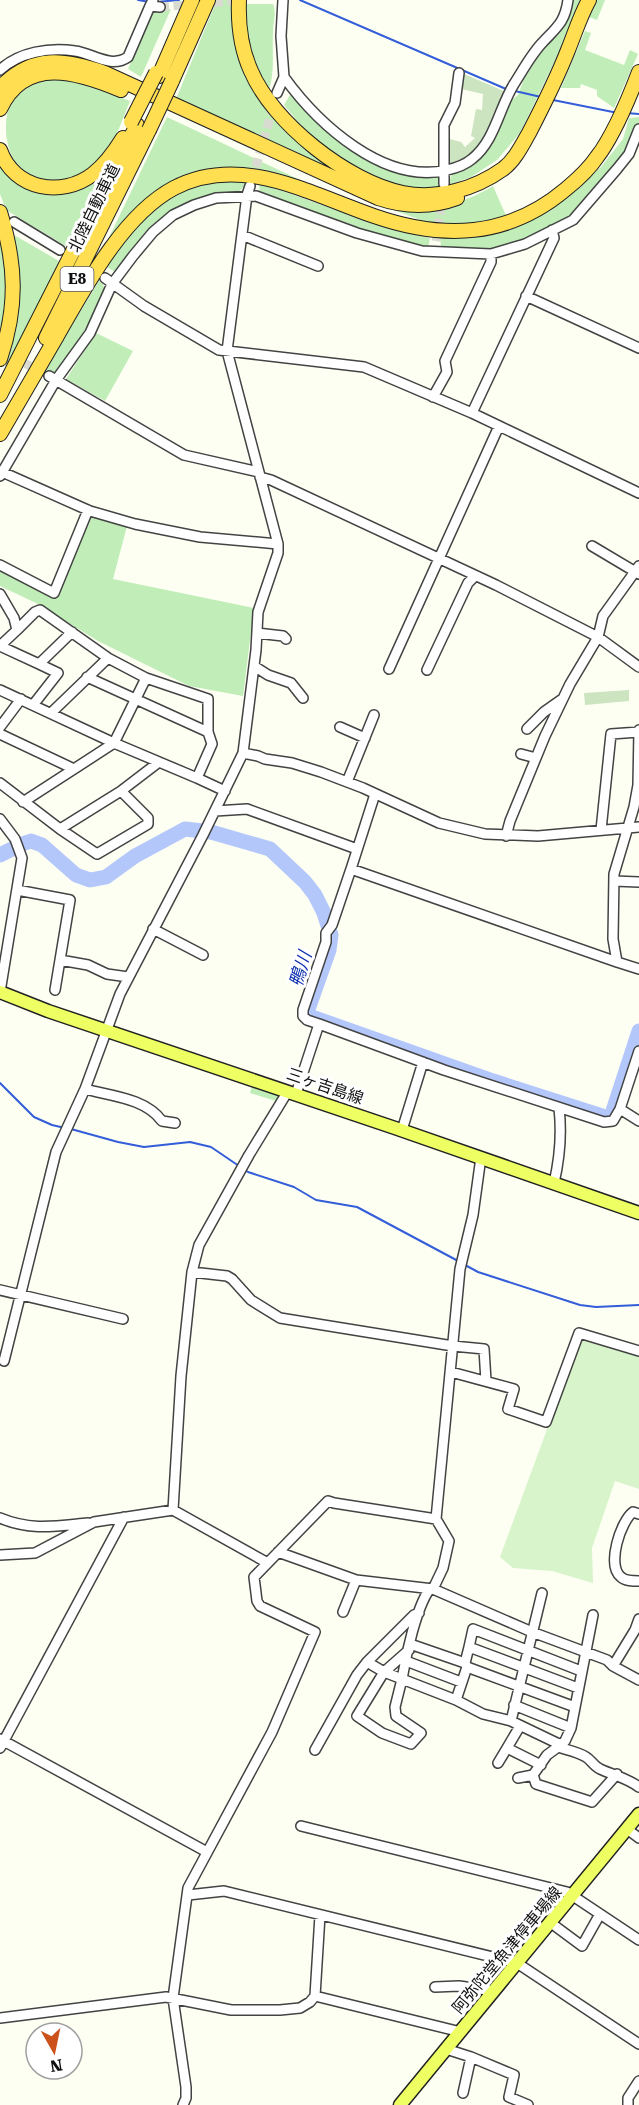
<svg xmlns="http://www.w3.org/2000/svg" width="639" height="2105" viewBox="0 0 639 2105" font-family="'Roboto Serif','Noto Sans JP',serif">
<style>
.green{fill:#c1eeb8}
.cemetery{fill:#cce5c0}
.pitch{fill:#d7f4cb}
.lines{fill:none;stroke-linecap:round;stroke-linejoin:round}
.stream{stroke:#335dd9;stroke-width:2}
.river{stroke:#b3c7fb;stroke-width:15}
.minor-tunnel{stroke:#d9dbd1;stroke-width:9;stroke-dasharray:9 4.5;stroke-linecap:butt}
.minor-casing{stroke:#434343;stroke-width:12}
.major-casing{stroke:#212121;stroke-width:15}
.highway-casing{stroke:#212121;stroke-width:16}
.minor{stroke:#fff;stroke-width:9}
.major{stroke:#eeff63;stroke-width:12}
.highway{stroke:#ffde51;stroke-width:14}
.highway-bridge-casing{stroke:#212121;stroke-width:16;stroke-linecap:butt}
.highway-bridge{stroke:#ffde51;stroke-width:14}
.labels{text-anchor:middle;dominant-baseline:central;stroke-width:6;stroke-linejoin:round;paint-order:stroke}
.shield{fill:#fff;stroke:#585858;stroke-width:1.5}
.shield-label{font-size:15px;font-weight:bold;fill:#101010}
.street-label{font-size:16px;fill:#101010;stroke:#fff}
.water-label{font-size:18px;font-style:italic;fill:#0d2fae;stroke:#fff}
</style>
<rect width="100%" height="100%" fill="#fdfff3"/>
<path class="green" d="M217 0H235C237 20 236 45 242 64 262 129 328 162 381 194L176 99Z
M571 0H580L564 42 520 133 497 160 471 177 448 185 452 174C487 164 498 129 513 99L518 95 524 79 543 49 562 28Z
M594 0H605L597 20 589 17 588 14Z
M245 4H273C277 14 273 22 273 32 272 53 275 70 269 90 252 58 246 40 245 4Z
M171 9 141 77 128 69 152 10Z
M585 31 591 33 585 50 624 65 630 50 638 54 614 108 597 96V90L581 84 580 88H561Z
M57 79 76 80 130 101C123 118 117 137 106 151 95 167 76 181 57 181 50 181 40 182 34 179 5 165 0 125 12 97 23 83 41 80 57 79Z
M291 93C311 115 345 153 374 162 394 169 418 171 439 175L441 189 403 188 351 166 310 136 284 105Z
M167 117 334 196 269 174 240 167H222L197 172 174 181 102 252Z
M639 117V122L626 150 567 220 527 239 494 248 450 250 441 246 440 238 477 237 520 225 550 211 601 167 623 139 629 118Z
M0 162C11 171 21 182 33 190 54 203 82 189 99 177L102 179 66 246 6 210 0 194Z
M229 180H249L240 191 218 194 153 229 115 272 107 267C126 238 149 204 182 189 196 183 213 182 229 180Z
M260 183 381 226 430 238 428 249C369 236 314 213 259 191Z
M493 186 507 218 459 226 429 223 388 208C432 208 454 209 493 186Z
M0 232 9 294 0 339Z
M14 235 59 261 28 326 5 367C11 342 18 318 19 292 20 273 17 254 14 235Z
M99 281 103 283 105 294 77 343 56 375 45 369Z
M96 333 133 351 105 401 66 379Z
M89 516 127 526 113 579 254 608 243 696 189 686 98 641 38 604 0 586V570L55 596Z
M252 1086 279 1096 276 1101 250 1093Z"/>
<path class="cemetery" d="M462 73 506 92C492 124 484 156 447 167L446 138 461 142 465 147 475 138 471 136 476 109 482 110 483 94 461 89Z
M629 690V701L585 705 584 693Z"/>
<path class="pitch" d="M581 1337 639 1354V1489L615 1481 592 1548 593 1583 552 1571 513 1568 500 1557Z"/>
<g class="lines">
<path class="stream" d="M138 0 150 2
M300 0 506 89
M156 2 179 0
M515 91 541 97
M553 100 618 113
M626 113 639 114
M0 1083 34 1117 52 1125 65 1128
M71 1129 118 1142 144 1147 190 1142 211 1147 239 1166
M243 1169 248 1172 294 1187 316 1200 357 1207 460 1262
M465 1265 478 1272 580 1305 596 1307 639 1305"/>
<path class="river" d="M0 855 22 844 31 841 42 845 76 875 90 880 106 877 135 856 185 829 211 832 270 849 305 882 315 895 324 913 331 935 329 950 307 1012 312 1017 493 1081 605 1117H611L639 1031"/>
<path class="minor-tunnel" d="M160 7 244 0
M252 180 274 104
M436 241 442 199
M0 350 49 376"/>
<g class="minor-casing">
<path id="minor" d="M153 0 150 6 160 7
M0 70C19 52 50 47 75 51 92 53 111 69 128 57L150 6
M284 77C318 124 384 185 447 170 456 168 465 165 472 159 495 141 499 108 514 84 523 70 532 53 543 42 557 27 565 22 568 0
M277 93 284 77 281 36 283 0
M444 184V125L455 103 459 73
M14 222 60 250
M242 235 318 266
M105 278 144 306 219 350 364 367 472 413 639 493
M526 296 639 348
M49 376 184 455 259 472
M433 397 447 372 445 361 491 262V254
M472 413 554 238 552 230
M0 471 90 511 135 524 200 537 278 544
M0 476 56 380 90 333 112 284 133 256 153 232 173 215 194 205 216 198 256 196 357 233 422 251 491 254 525 244 573 220 617 169 629 154 639 129
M260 477 271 480 496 585 598 637 639 667
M592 546 639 574
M0 565 54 593 88 510
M0 594 14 618 17 630 0 646
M17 630 35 612 40 610 108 658 146 678 208 699V732
M257 633 283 636 286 639
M0 646 39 664 72 632
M254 666 268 675 291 683 303 698
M389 669 499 426
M427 670 468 583 475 576
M87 677 208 732 212 744 197 778 225 791
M0 690 114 743 197 778
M33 705 58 673 39 664
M51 713 108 658
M0 727 21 699
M340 727 365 738
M527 729 544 712 561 700
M639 730 638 785 634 807 614 874 613 939 617 962 639 969
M0 734 74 769 114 743 146 678
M243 753 258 756 265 759 292 763 321 772 363 788 439 823 485 834 538 836 639 827
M521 754 536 758
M347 782 374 715
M0 783 60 829 97 854 148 824V818L121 791
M23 802 74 769
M215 811 247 809 357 849
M60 829 121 791 159 762
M601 830 611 734 639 732
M506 836 510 821 545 736 570 684 598 637 603 616 639 566
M351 869 375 794
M614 881 639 882
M17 890 70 900 55 990
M153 929 203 955
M60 960 88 965 107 974 128 977
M0 992 22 858 15 839 0 819
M319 1024 444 1070 604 1122 613 1121 620 1109 639 1051
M85 1089C111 1096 145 1098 162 1121L175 1123
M296 1094 319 1024 307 1020 303 1016V1010L326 942V933L332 925 351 869 617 962
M620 1109 639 1121
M402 1130 423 1062
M554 1183C560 1157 562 1134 559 1108
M192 1272 227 1276 232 1279 251 1300 280 1318 453 1346 484 1349 486 1381
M0 1290 123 1319
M4 1361 56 1152 85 1089 120 994 203 835 243 753 256 650 258 612 278 553V544L227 351 247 195 250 186
M451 1372 514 1389 508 1409 546 1422 579 1333 639 1351
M173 1510 181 1376 192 1272 199 1245 249 1155 288 1091
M639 1514 633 1512C621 1521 606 1565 621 1577 625 1581 633 1581 639 1581
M0 1518C31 1531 56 1526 88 1523
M278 1552 356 1580 433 1589 532 1632 607 1660 613 1666 639 1680
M0 1555 35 1553 94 1522 173 1510 266 1562
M433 1589 443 1568 449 1541 436 1519 460 1269 473 1215 481 1157
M429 1590C416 1609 406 1655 402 1679L456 1700
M343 1612 356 1580
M410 1644 465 1663
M469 1647 473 1629 581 1671
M409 1650 384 1672 367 1662 414 1615 419 1613
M406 1661 461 1682
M613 1666 635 1630 639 1619
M467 1667 456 1700 483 1714 511 1721 561 1745
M384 1672 402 1679 395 1707 396 1716 421 1733 411 1744 382 1733 357 1716Z
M514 1705 571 1728
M575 1707 467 1667 465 1663 469 1647 578 1688
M511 1721 542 1593
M0 1739 207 1852
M558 1747 565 1741 571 1728 593 1615
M0 1748 124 1517
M507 1748 520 1726
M315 1750 357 1675 367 1662
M498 1763 507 1748 541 1765
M617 1774 592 1802 536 1784 533 1775 547 1755 558 1747C567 1750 578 1752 586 1757 591 1760 594 1766 600 1769 615 1776 625 1777 639 1787
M518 1778 533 1775
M301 1826 567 1892 639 1940
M627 1829 639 1838
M188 1895 224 1891 517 1963 639 2044
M551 1923 582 1946 600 1914
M435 1987 459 1986 494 1991
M315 1996 320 1915
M0 2018 166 1997 231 2010H280L300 2008 310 2002 315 1996 461 2032
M446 2049 471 2057 514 2075 509 2097 528 2105
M463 2093 471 2057
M183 2105 186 2098V2087L173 1998 188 1888 272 1732 315 1632 260 1606 257 1601 254 1577 328 1501 334 1503 436 1519
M628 2105V2098L639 2081"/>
</g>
<g class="major-casing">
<path id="major" d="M0 992 48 1011 395 1128 639 1213
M400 2105 639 1814"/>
</g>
<g class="highway-casing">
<path id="highway" d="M239 0C238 24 241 49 251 71 273 123 348 182 403 193 437 200 475 189 503 169 515 160 522 145 529 133 543 106 557 78 568 50 575 33 580 16 589 0
M159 76 192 0
M172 81 208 0
M0 88C32 54 64 59 105 73L378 198C405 207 430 208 457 198
M0 109C25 55 78 72 121 90
M0 150C14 190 62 198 93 174 106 164 115 151 123 138
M0 212C16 264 18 306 0 359
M46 338 149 130
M0 395 137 125
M0 434C19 401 38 369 57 336 85 287 123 215 174 188 241 153 310 194 374 216 443 240 508 238 566 189 577 180 589 169 597 157 614 135 629 98 639 72"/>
</g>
<use href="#minor" class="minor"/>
<use href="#major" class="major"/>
<use href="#highway" class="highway"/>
<g class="highway-bridge-casing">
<path id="highway-bridge" d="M131 122 156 73
M149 130 172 81"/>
</g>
<use href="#highway-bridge" class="highway-bridge"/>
</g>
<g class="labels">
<rect class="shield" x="60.5" y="267" width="33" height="24" rx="4.5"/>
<g class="shield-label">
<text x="77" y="279">E8</text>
</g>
<g class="street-label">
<text transform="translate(94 208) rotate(-64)">北陸自動車道</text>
<text transform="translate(325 1086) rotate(19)">三ヶ吉島線</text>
<text transform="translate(507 1950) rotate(-50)">阿弥陀堂魚津停車場線</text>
</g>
<g class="water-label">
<text transform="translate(300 969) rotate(-73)">鴨川</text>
</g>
</g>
<g transform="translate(54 2051) rotate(171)"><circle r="28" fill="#ffffff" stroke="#9f9f9f" stroke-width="1.5"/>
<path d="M0-4.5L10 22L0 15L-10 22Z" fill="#cd511b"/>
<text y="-9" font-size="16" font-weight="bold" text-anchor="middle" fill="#101010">N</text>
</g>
</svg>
